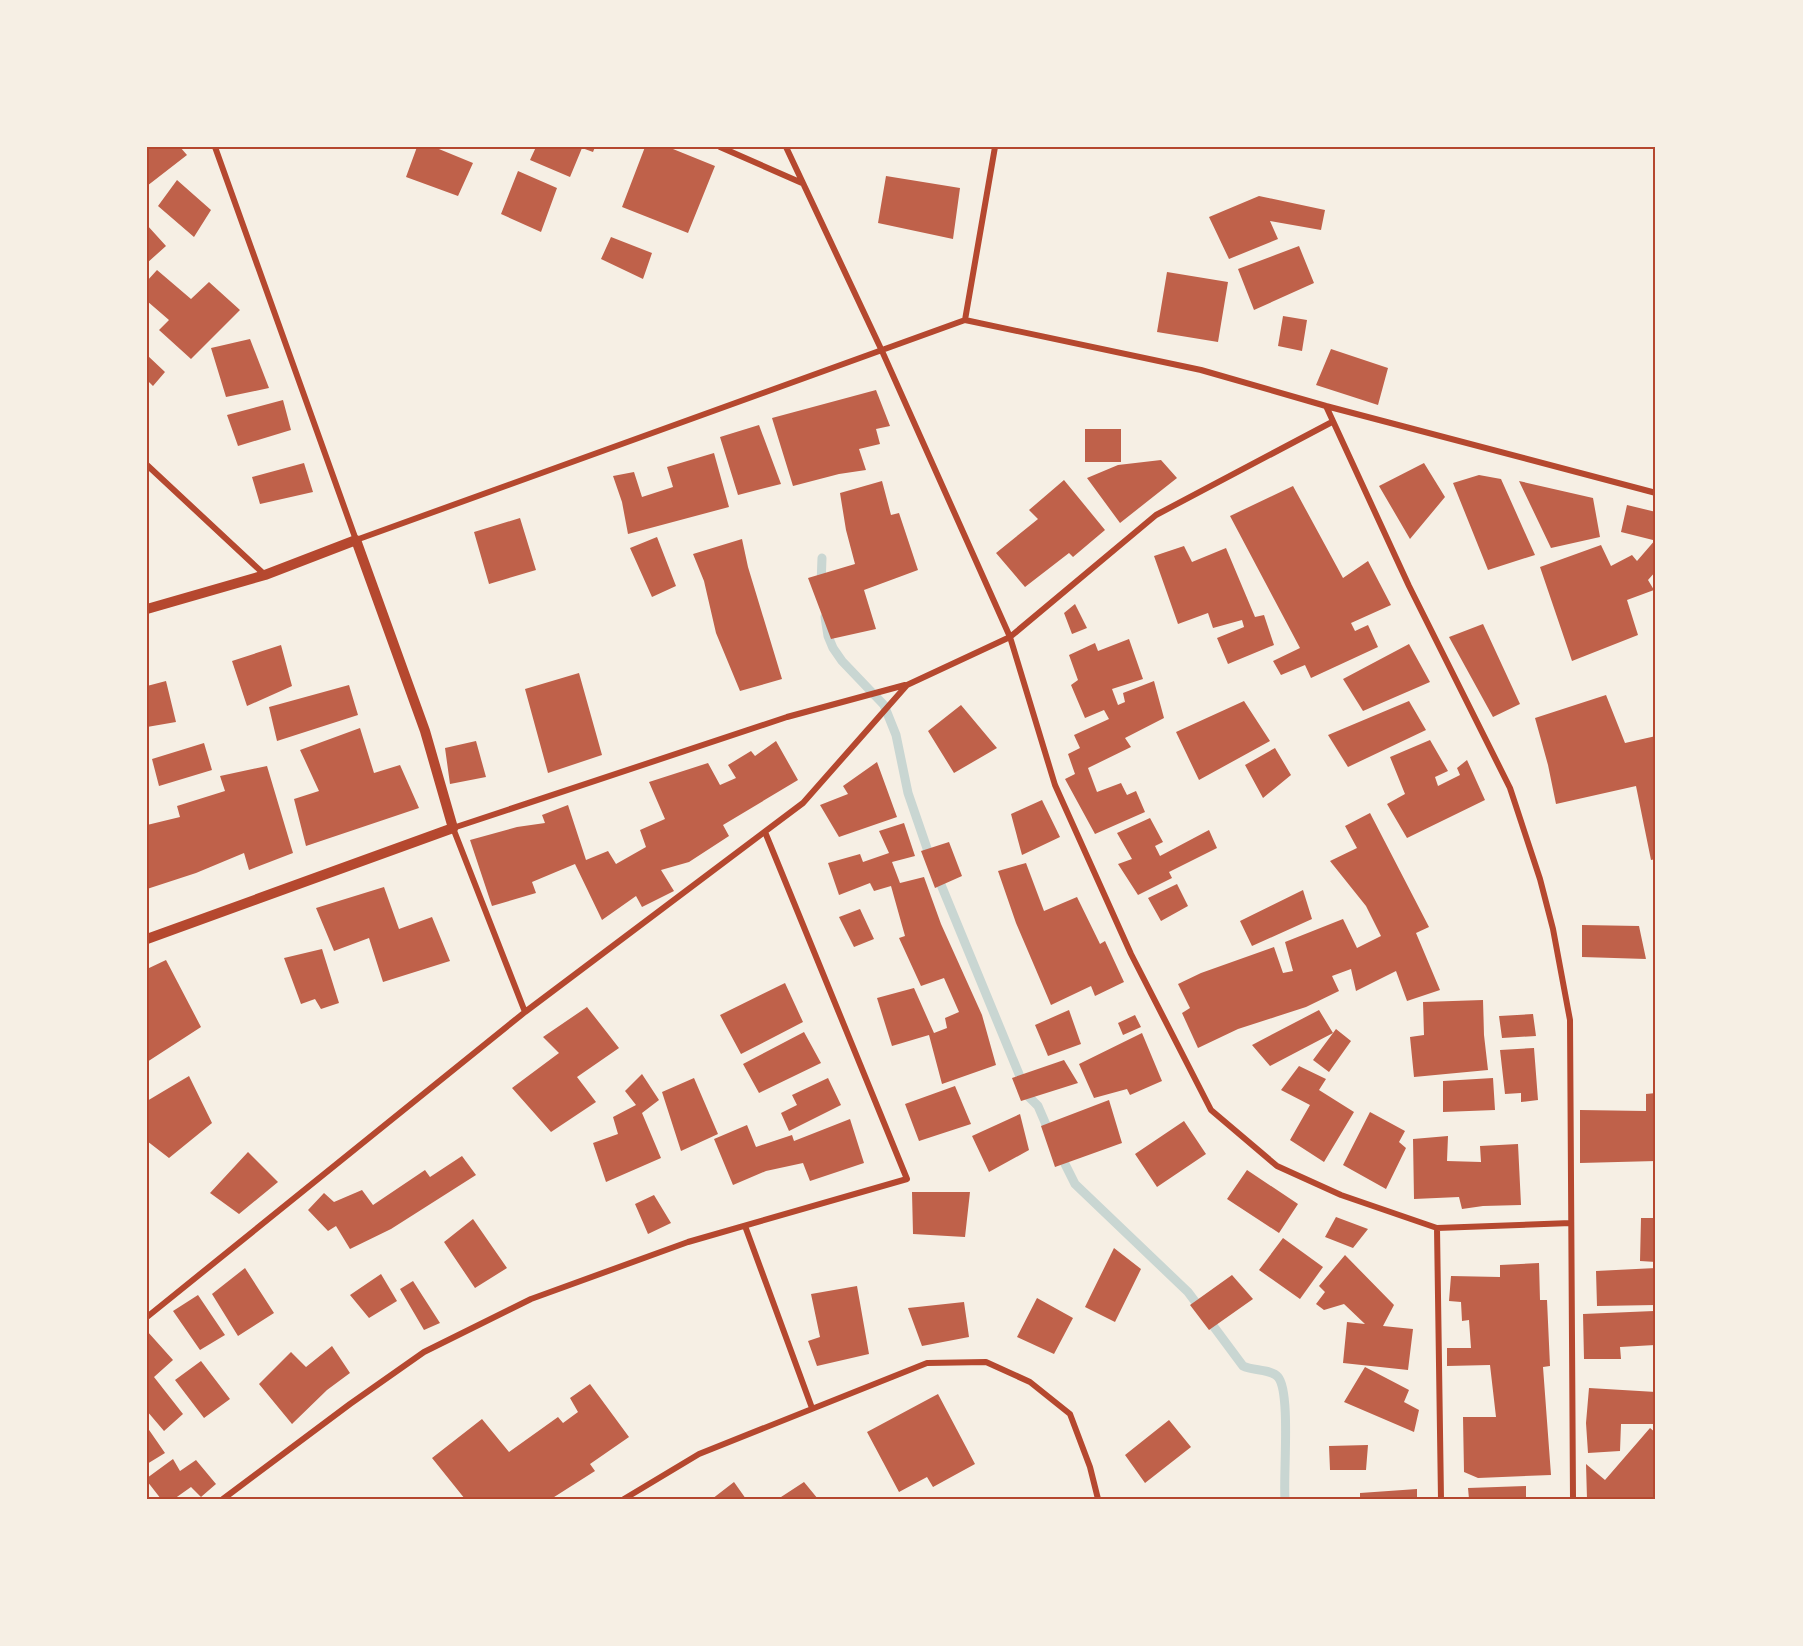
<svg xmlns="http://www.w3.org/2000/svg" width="1803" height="1646" viewBox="0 0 1803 1646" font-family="'Varela Round',sans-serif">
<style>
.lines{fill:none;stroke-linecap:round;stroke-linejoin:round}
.stream{stroke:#c9d6d2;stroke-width:9}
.building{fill:#bf614a}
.minor{stroke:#b5482f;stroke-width:6}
.tertiary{stroke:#b5482f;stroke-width:10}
.neatline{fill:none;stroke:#b5482f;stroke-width:2}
</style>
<rect width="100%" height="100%" fill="#f6efe4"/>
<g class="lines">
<path class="stream" d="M821 585 822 558
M825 617 828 636 833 648 842 661 884 705 896 735 908 793 931 860
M937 875 1028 1096 1038 1106 1050 1134
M1060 1154 1075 1184 1188 1292 1243 1366C1253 1371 1271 1369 1278 1377 1291 1392 1283 1476 1285 1499"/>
</g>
<path class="building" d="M147 147H180L187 155 147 186Z
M417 147H434L473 163 458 196 406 177Z
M536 147H595L593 152 582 148 570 177 530 160Z
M645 147H668L715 166 688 233 622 207Z
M518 171 557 188 541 232 501 214Z
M886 176 960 188 953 239 878 223Z
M177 180 211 210 194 237 158 206Z
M1259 196 1325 210 1321 230 1270 221 1278 239 1229 259 1209 217Z
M147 225 166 246 147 263Z
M611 237 652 253 643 279 601 259Z
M1299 246 1314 283 1254 310 1238 269Z
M157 270 191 299 209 282 240 310 191 359 159 330 169 320 147 301V281Z
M1167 272 1228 282 1218 342 1157 332Z
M1283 316 1307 320 1302 351 1278 346Z
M250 339 269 388 226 397 211 348Z
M1331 349 1388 368 1378 405 1316 385Z
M147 355 165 372 153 386 147 380Z
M876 390 890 426 876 429 880 444 859 449 866 470 839 474 793 486 772 418Z
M283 400 291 430 238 446 227 415Z
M759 425 781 484 738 495 720 437Z
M1085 429H1121V462H1085Z
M714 453 729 507 628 534 622 502 613 476 634 472 642 497 673 487 667 467Z
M1161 460 1177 478 1120 523 1087 478 1118 465Z
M304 463 313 492 260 504 252 477Z
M1424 463 1445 497 1410 539 1379 486Z
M1479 475 1501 479 1535 555 1488 570 1453 483Z
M1064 480 1105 530 1073 557 1069 553 1025 587 996 553 1038 519 1029 510Z
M882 481 891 515 899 513 918 570 864 590 876 629 831 639 808 578 855 564 846 530 840 493Z
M1519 481 1593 498 1600 537 1551 548Z
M1293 486 1343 578 1368 561 1391 605 1351 623 1355 631 1368 625 1378 647 1311 678 1305 665 1281 675 1273 661 1300 648 1230 516Z
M1627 505 1656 512V527L1653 540 1621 532Z
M520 518 536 570 489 584 474 532Z
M657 537 676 586 652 597 630 548Z
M742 539 748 567 782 679 740 691 716 633 704 581 693 554Z
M1656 539V571L1648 580 1654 590 1627 600 1638 635 1572 661 1540 567 1601 545 1611 566 1632 555 1637 561Z
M1184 546 1192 562 1226 548 1255 617 1264 615 1274 645 1228 664 1217 638 1244 627 1242 620 1213 628 1208 613 1178 624 1154 556Z
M1075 604 1087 628 1072 634 1064 613Z
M1483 624 1520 704 1493 717 1449 637Z
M1129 639 1143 679 1112 689 1118 705 1125 702 1123 693 1154 681 1164 718 1125 738 1131 747 1088 768 1097 792 1121 783 1127 795 1136 791 1145 812 1095 834 1065 779 1075 774 1068 754 1080 748 1074 735 1109 719 1104 710 1085 718 1071 685 1078 680 1069 655 1095 643 1098 651Z
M1409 644 1430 682 1363 711 1343 679Z
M281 645 292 686 247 706 232 661Z
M579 673 602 755 548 773 525 689Z
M166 681 176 722 147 727V686Z
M349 685 358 715 277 741 269 707Z
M1606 695 1625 743 1656 736V859L1651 860 1636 786 1556 804 1548 765 1535 718Z
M1244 701 1270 741 1199 780 1176 732Z
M1409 701 1426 730 1348 767 1328 735Z
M961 705 997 748 954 773 928 731Z
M360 728 374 773 400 765 419 808 306 846 294 799 319 791 300 750Z
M1430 740 1448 771 1435 777 1438 786 1460 775 1457 768 1467 760 1485 800 1407 838 1387 804 1405 794 1390 757Z
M476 741 486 777 450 784 445 748Z
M776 741 798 780 723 825 729 836 689 862 661 870 674 891 642 907 636 896 602 920 575 864 532 882 536 893 492 906 470 840 517 827 545 823 542 815 568 805 586 860 608 851 616 864 646 847 640 830 665 819 649 782 708 763 720 785 736 778 728 765 751 751 755 756Z
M204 743 212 770 159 786 152 759Z
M1275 748 1291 775 1263 798 1245 765Z
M877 762 897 817 839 837 820 805 848 794 843 786Z
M267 766 293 853 249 870 244 853 196 873 147 889V825L180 817 177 806 225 791 220 776Z
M1042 800 1060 837 1022 855 1011 814Z
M1370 813 1429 927 1416 933 1440 990 1407 1001 1396 971 1356 991 1351 969 1332 976 1339 991 1306 1007 1238 1029 1198 1048 1182 1013 1190 1008 1178 984 1201 973 1274 947 1283 973 1293 971 1285 942 1343 919 1357 948 1381 936 1366 906 1330 861 1357 848 1345 826Z
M1150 818 1163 842 1155 846 1160 856 1209 830 1217 848 1169 872 1172 878 1138 895 1118 864 1132 859 1117 833Z
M904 823 915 856 892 862 900 883 924 877 941 924 982 1015 996 1065 942 1084 929 1035 892 1046 877 998 914 988 934 1033 947 1028 945 1018 959 1012 944 978 921 986 899 938 905 936 891 886 874 891 870 883 839 895 828 863 860 854 863 862 889 853 879 831Z
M949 842 962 876 935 888 921 851Z
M1026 863 1044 911 1077 897 1100 944 1105 941 1124 982 1095 996 1091 986 1051 1005 1016 923 998 871Z
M1177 884 1188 906 1161 921 1148 898Z
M384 887 399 929 432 917 450 961 383 982 369 938 334 951 316 908Z
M1303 890 1312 919 1252 946 1240 921Z
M860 909 874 939 854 947 839 917Z
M1582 925 1639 926 1646 959 1582 957Z
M322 949 339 1003 321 1009 315 999 301 1004 284 958Z
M166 960 201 1027 147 1062V969Z
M785 983 803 1022 741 1054 720 1015Z
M1483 1000 1484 1035 1488 1070 1414 1077 1410 1037 1424 1035 1423 1002Z
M587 1007 619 1048 577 1077 596 1102 551 1132 512 1088 559 1053 543 1037Z
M1069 1010 1081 1044 1048 1056 1035 1025Z
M1319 1010 1333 1033 1270 1066 1252 1045Z
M1533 1014 1536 1036 1502 1038 1499 1016Z
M1135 1015 1141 1027 1123 1035 1118 1023Z
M1336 1029 1351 1041 1329 1072 1313 1060Z
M804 1032 821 1063 759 1093 743 1064Z
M1142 1033 1162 1081 1130 1095 1127 1089 1094 1098 1079 1064Z
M1534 1048 1538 1100 1521 1102V1093L1505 1094 1500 1050Z
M1064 1060 1078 1083 1021 1101 1012 1078Z
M1299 1066 1326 1079 1319 1090 1354 1112 1324 1162 1290 1140 1310 1105 1281 1090Z
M642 1074 659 1100 642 1113 661 1158 606 1182 593 1143 618 1134 613 1117 636 1105 625 1091Z
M189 1076 212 1123 169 1158 147 1141V1101Z
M694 1078 718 1134 681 1151 662 1092Z
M828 1078 841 1105 789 1131 781 1113 797 1105 792 1095Z
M1493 1078 1495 1110 1443 1112V1081Z
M955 1086 971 1124 919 1141 905 1104Z
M1656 1093V1161L1580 1163V1110L1646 1111V1094Z
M1109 1100 1122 1143 1055 1167 1041 1126Z
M1370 1112 1405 1131 1399 1142 1406 1148 1386 1189 1343 1165Z
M1020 1114 1029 1150 989 1172 972 1136Z
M850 1119 864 1163 810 1181 803 1163 766 1171 733 1185 714 1139 747 1125 756 1147 792 1135 794 1141Z
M1184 1121 1206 1154 1157 1187 1135 1154Z
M1448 1136 1447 1161 1481 1162 1480 1146 1518 1144 1521 1205 1483 1206 1462 1209 1459 1197 1414 1199 1413 1139Z
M248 1152 278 1182 239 1214 210 1193Z
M462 1156 476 1175 391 1229 350 1249 336 1226 328 1231 308 1210 324 1193 334 1202 362 1190 373 1205 425 1170 430 1177Z
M1247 1170 1298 1204 1279 1233 1227 1199Z
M912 1192H970L965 1237 913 1234Z
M654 1195 671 1223 648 1234 635 1204Z
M1336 1217 1368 1229 1353 1248 1325 1237Z
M1641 1218H1656V1262L1640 1261Z
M473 1219 507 1268 475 1288 444 1242Z
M1283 1238 1323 1267 1300 1299 1259 1270Z
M1114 1248 1141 1269 1115 1322 1085 1307Z
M1345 1255 1394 1305 1383 1326 1413 1329 1408 1370 1343 1363 1347 1322 1365 1324 1344 1304 1324 1310 1316 1304 1325 1292 1319 1286Z
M1539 1263 1540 1300H1547L1550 1366 1543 1367 1551 1475 1478 1478 1464 1472 1463 1417H1496L1490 1365 1447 1366V1348H1471L1469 1320 1462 1321 1461 1302 1449 1301 1451 1276 1500 1277V1265Z
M245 1268 274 1313 238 1336 212 1294Z
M1656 1268V1305L1597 1306 1596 1271Z
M381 1274 397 1301 369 1318 350 1295Z
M1232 1275 1253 1299 1209 1330 1190 1305Z
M413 1281 440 1323 424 1330 400 1289Z
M857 1286 869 1354 817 1366 808 1341 820 1337 811 1294Z
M198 1295 225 1335 200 1350 173 1311Z
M1037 1298 1073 1318 1054 1354 1017 1337Z
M964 1302 969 1337 922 1346 908 1308Z
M1654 1311 1655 1345 1620 1347 1621 1359H1584L1583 1314Z
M147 1331 173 1360 154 1377 183 1414 164 1431 147 1411Z
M332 1346 350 1373 327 1390 292 1424 259 1384 291 1352 306 1367Z
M201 1361 230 1399 204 1418 175 1380Z
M1365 1367 1409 1390 1404 1402 1419 1410 1414 1432 1344 1402Z
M590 1384 629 1437 590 1464 595 1471 551 1499H465L432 1458 482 1419 509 1452 558 1417 563 1423 578 1412 570 1398Z
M1589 1388 1656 1392V1424H1621L1620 1451 1588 1453 1586 1423Z
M938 1394 975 1464 933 1487 927 1477 899 1492 867 1432Z
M1169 1420 1191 1447 1145 1483 1125 1455Z
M147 1427 165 1453 147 1464Z
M1650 1428 1656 1433V1499H1587L1586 1464 1605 1480Z
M1368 1445 1366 1470H1330L1329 1446Z
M173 1459 180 1471 196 1460 216 1484 201 1497 191 1487 174 1499H161L147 1481V1478Z
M734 1482 746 1499H712Z
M804 1482 818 1499H778Z
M1526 1486V1499H1469L1468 1488Z
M1417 1489V1499H1360V1493Z"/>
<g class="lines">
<path class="minor" d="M215 147 356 540 965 320 1201 370 1326 406 1656 493
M720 147 802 183
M786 147 882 351 1010 637 1055 785 1131 954 1211 1110 1277 1166 1341 1195 1437 1228 1571 1223
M965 320 995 147
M1326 406 1409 586 1510 788 1540 879 1553 929 1570 1020 1573 1499
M147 465 265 575
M525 1012 453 828 787 717 905 685
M745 1226 812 1408
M1437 1228 1441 1499
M147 1317 525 1012 803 803 907 685 1010 637 1156 515 1332 422
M223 1499 350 1404 424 1352 531 1299 688 1242 907 1179 765 832
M624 1499 699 1454 927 1363 986 1362 1030 1382 1070 1414 1090 1467 1098 1499"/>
<path class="tertiary" d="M147 609 265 575 356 540 425 731 453 828 147 939"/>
</g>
<rect width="1803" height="1646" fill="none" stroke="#f6efe4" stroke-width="297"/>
<rect x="148" y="148" width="1506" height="1350" class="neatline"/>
</svg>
